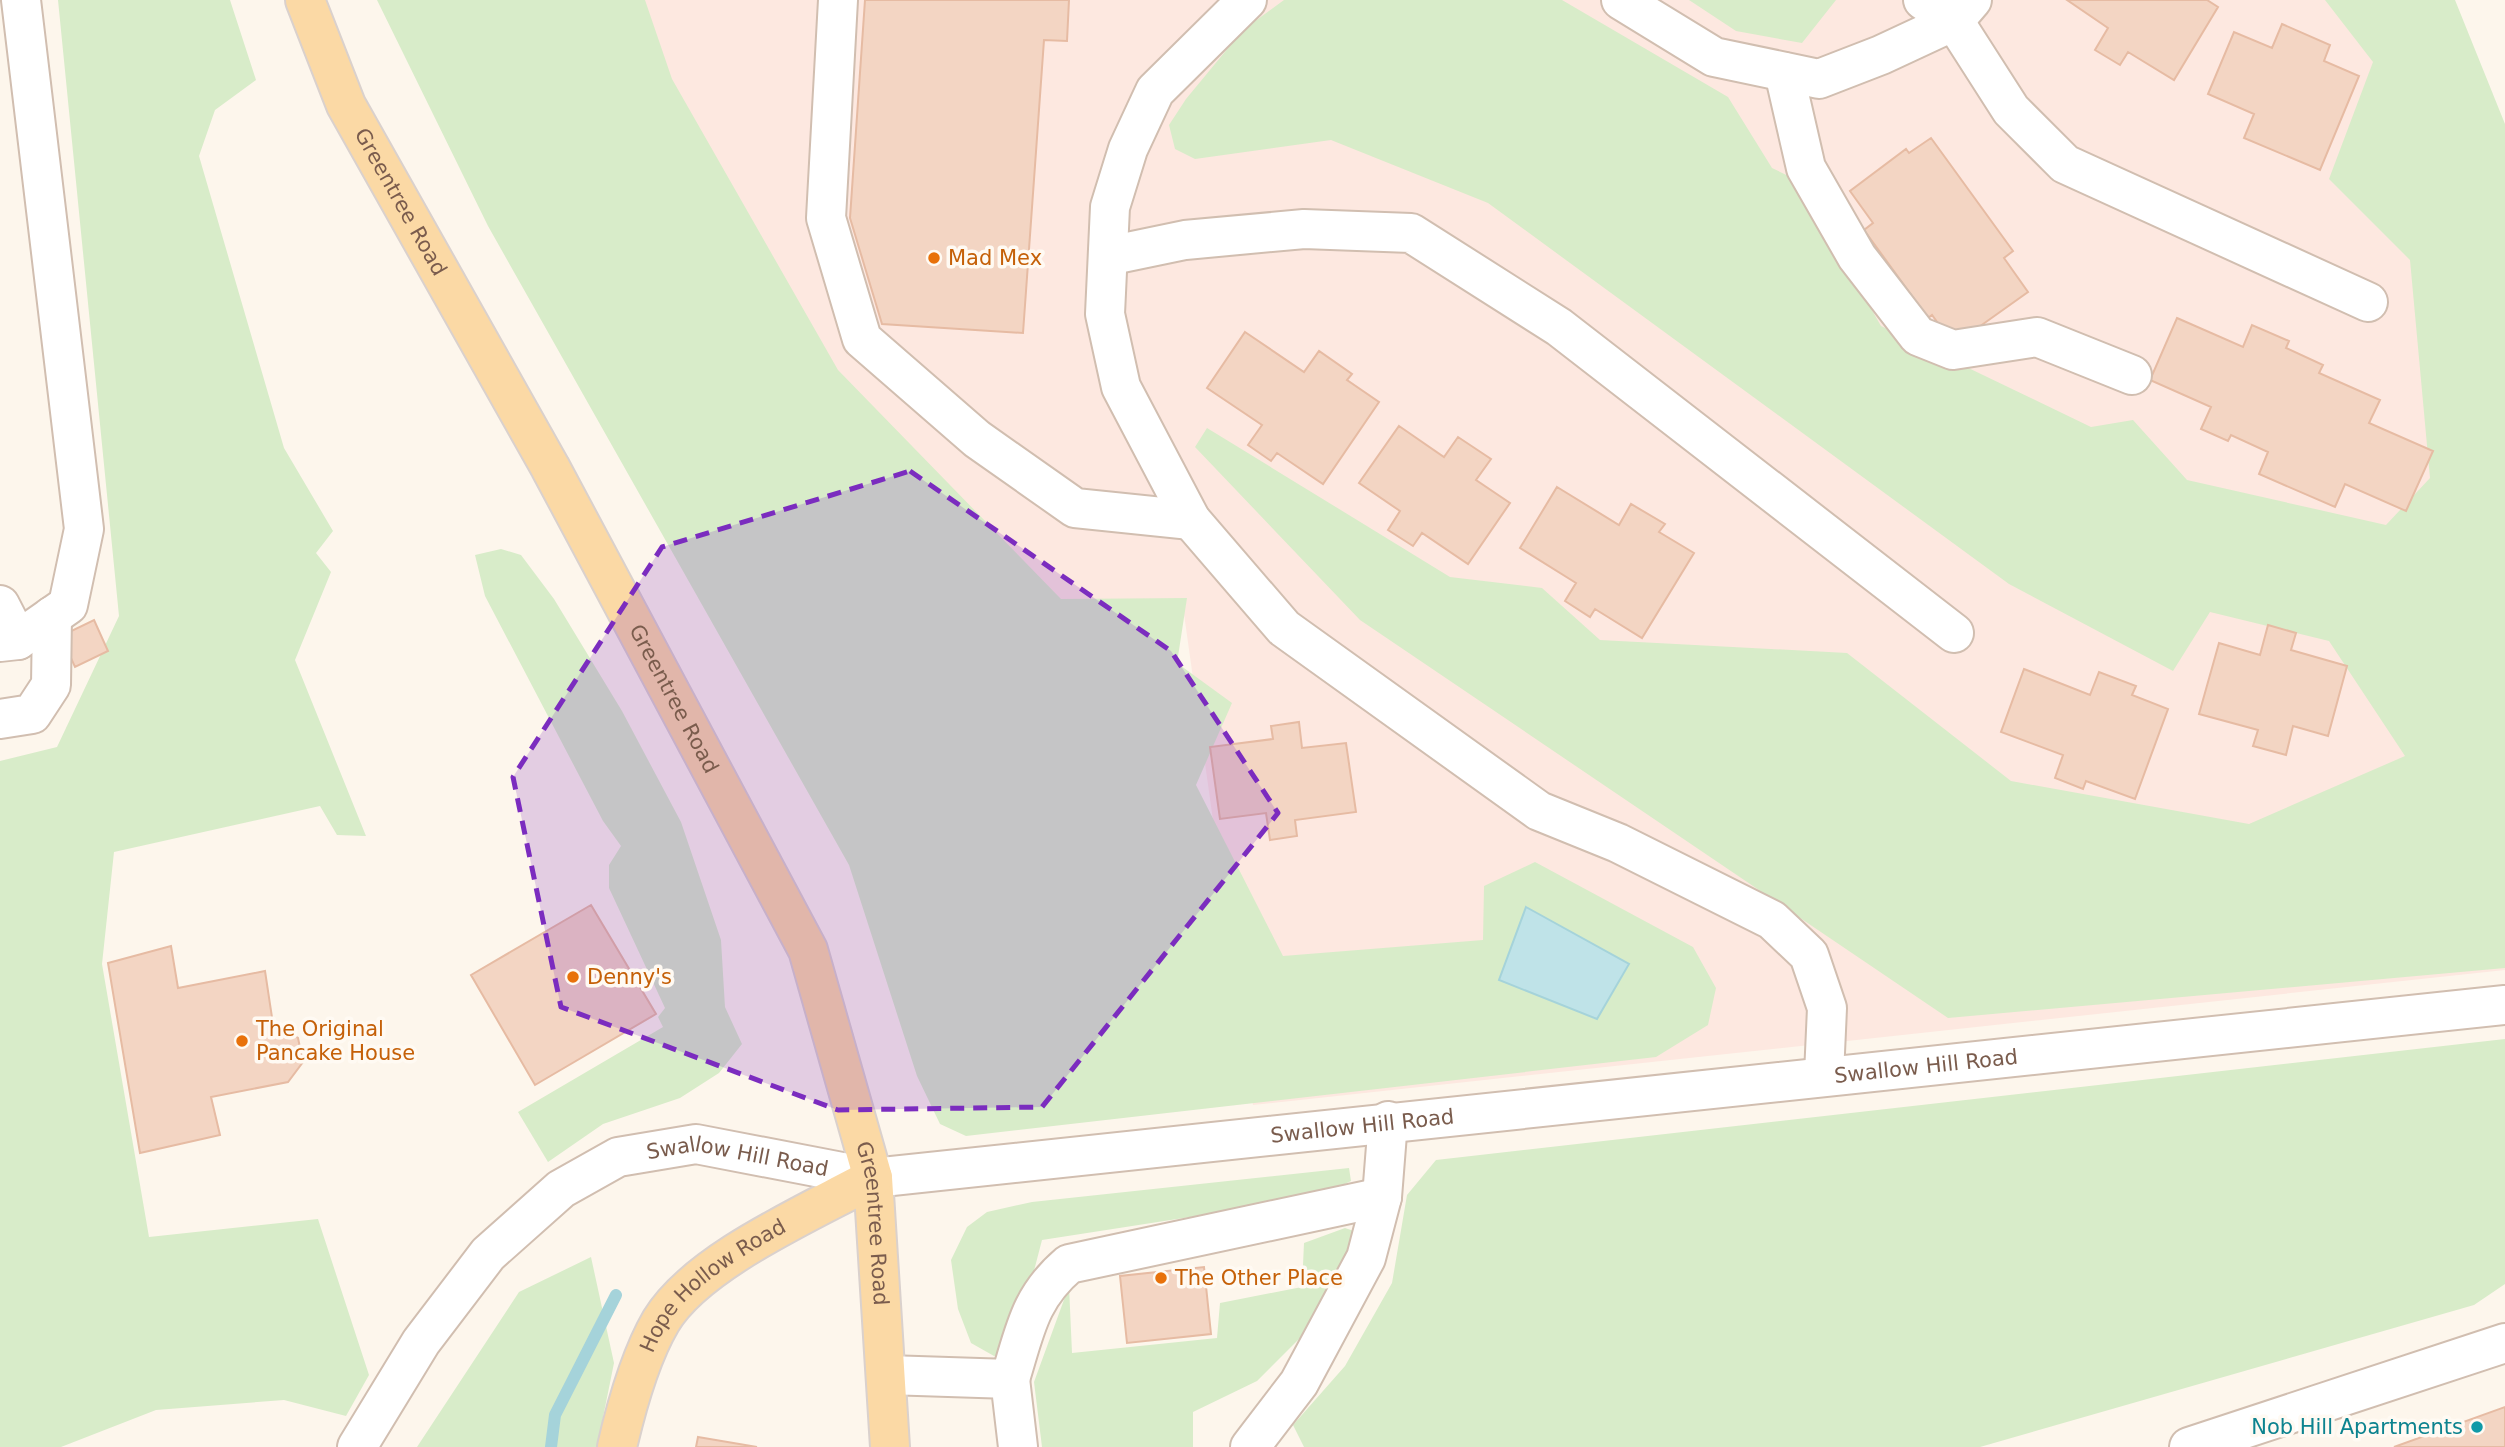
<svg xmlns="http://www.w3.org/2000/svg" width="2505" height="1447" viewBox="0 0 2505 1447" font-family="'DejaVu Sans',sans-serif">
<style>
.commercial{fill:#fde8e0}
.green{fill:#d8ecc9}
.water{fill:#bfe3e8;stroke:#a5d3da;stroke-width:2}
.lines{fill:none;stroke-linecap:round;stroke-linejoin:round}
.stream{stroke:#a5d3da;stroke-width:12}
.building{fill:#f3d5c3;stroke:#e6bba3;stroke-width:2}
.minor-casing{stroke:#d1beb0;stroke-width:42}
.major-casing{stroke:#dad1cd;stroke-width:42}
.minor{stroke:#fff;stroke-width:38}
.major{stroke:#fbd9a5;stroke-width:38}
.marked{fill:#7b2cbf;fill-opacity:0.2;stroke:#7b2cbf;stroke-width:5;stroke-dasharray:14 9;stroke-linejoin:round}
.food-dot{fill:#e8710a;stroke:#fffaf3;stroke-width:2.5}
.culture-dot{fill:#0f9aa8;stroke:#fffaf3;stroke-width:2.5}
.labels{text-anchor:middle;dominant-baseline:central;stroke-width:7;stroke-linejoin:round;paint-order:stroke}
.street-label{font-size:21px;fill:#7a5c4d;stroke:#fffaf3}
.food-label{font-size:21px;fill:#c56008;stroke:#fffaf3;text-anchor:start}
.culture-label{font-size:21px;fill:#0d838f;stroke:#fffaf3;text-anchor:end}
</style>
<rect width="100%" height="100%" fill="#fdf6ec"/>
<path class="commercial" d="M578 0H2435L2505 257V970L1253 1105 1184 614 1024 644Z"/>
<path class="green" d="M58 0H230L256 80 215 110 199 156 284 448 333 531 316 553 331 572 295 660 366 836 337 835 320 806 114 852 102 964 149 1237 318 1219 369 1375 346 1416 284 1400 156 1410 61 1447H0V761L57 747 119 616Z
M377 0H645L672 79 838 370 1061 599 1187 598 1177 663 1232 703 1196 785 1283 956 1483 940 1484 886 1535 862 1693 947 1716 988 1708 1025 1656 1057 966 1136 940 1124 917 1076 849 865 488 226Z
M1284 0H1562L1728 97 1772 168 1797 180 1881 326 2091 427 2133 420 2187 480 2386 525 2430 478 2410 260 2329 179 2373 62 2325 0H2455L2505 124V968L1948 1018 1360 620 1195 447 1207 428 1450 577 1542 588 1600 640 1847 653 2011 781 2249 824 2405 756 2329 641 2210 612 2173 671 2009 584 1488 203 1331 140 1195 159 1175 149 1169 125 1186 99 1243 30Z
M1689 0H1836L1802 43 1736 31Z
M501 549 521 555 554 599 622 711 681 822 721 940 725 1007 742 1044 719 1073 680 1098 603 1124 548 1162 518 1112 663 1027 658 1017 665 1008 609 888V865L621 846 603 821 485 596 475 555Z
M2505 1039V1284L2474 1305 1980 1447H1304L1293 1425 1345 1366 1392 1283 1407 1195 1436 1160Z
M1349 1168 1351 1181 1318 1197 1042 1240 1016 1340 1008 1354 994 1356 971 1343 958 1309 951 1260 967 1227 987 1212 1032 1202Z
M1345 1228 1360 1233 1323 1315 1257 1381 1193 1412V1447H1042L1034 1382 1069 1286 1072 1353 1217 1338 1220 1303 1302 1287 1304 1243Z
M591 1257 614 1363 597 1447H417L519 1292Z"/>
<path class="water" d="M1526 907 1629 964 1597 1019 1499 980Z"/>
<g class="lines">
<path class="stream" d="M551 1447 555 1415 616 1295"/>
</g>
<path class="building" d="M865 0H1069L1067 41 1044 40 1023 333 882 324 850 218Z
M2067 0H2207L2218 7 2174 80 2128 52 2120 65 2095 50 2108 28Z
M2282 24 2330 45 2324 61 2359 76 2320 170 2244 138 2254 114 2208 94 2234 32 2272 48Z
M1931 138 2013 251 2004 258 2028 292 1962 339 1948 337 1932 315 1928 318 1864 230 1873 223 1850 191 1906 149 1909 153Z
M2177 318 2243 347 2252 325 2289 341 2286 348 2323 365 2319 373 2380 400 2369 423 2433 451 2406 511 2345 484 2335 507 2259 474 2268 452 2231 435 2228 441 2201 429 2211 407 2150 380Z
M1245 332 1304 372 1319 351 1352 374 1347 380 1379 402 1323 484 1277 453 1271 461 1248 445 1262 425 1207 388Z
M1399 426 1444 457 1458 437 1491 459 1476 480 1510 503 1468 564 1422 533 1413 546 1388 530 1400 511 1359 483Z
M1557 487 1619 525 1631 504 1665 524 1659 532 1694 553 1642 638 1595 609 1590 617 1565 601 1576 583 1520 548Z
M94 620 108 651 75 667 61 636Z
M2268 625 2296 633 2291 650 2347 666 2328 736 2293 726 2286 755 2253 746 2258 730 2199 714 2219 643 2260 655Z
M2024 669 2090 695 2099 672 2136 686 2132 695 2168 709 2135 799 2086 781 2083 789 2055 778 2063 755 2001 732Z
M1299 722 1302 748 1346 743 1356 812 1295 820 1297 836 1270 840 1266 813 1220 819 1210 747 1273 739 1271 726Z
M591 905 656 1014 535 1085 471 975Z
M171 946 178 988 265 971 273 1024 298 1038 303 1062 288 1082 211 1097 220 1135 140 1153 108 963Z
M1204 1267 1211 1334 1127 1343 1120 1276Z
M2505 1407V1447H2394Z
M698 1437 757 1447H696Z"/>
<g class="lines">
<g class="minor-casing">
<g id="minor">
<path d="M838 0 826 218 862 339 977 439 1075 508 1191 520"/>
<path d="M1247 0 1155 91 1128 149 1110 207 1105 314 1121 387 1191 520 1284 628 1539 811 1618 843 1772 920 1809 955 1827 1008 1824 1075"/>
<path d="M1621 0 1714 57 1819 79 1881 55 1954 21 1972 0"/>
<path d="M1923 0 1954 21 2011 110 2065 164 2368 302"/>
<path d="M1784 72 1806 168 1857 257 1918 336 1953 350 2037 337 2132 375"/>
<path d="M1108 256 1185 240 1304 229 1411 233 1559 327 1954 633"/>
<path d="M0 605 18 640"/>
<path d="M0 642 18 640 68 605 84 529 21 0"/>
<path d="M0 719 32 714 51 685 52 616"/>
<path d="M887 1375 1010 1379 1018 1447"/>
<path d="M1010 1379C1025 1331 1029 1298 1069 1264L1382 1197"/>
<path id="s1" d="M357 1447 421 1342 488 1254 561 1189 618 1157 696 1144 873 1178 2505 1005"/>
<path d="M1250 1447 1299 1383 1366 1258 1382 1197 1388 1121"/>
<path d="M2189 1447 2505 1343"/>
</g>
</g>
<g class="major-casing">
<g id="major">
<path id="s2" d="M305 0 346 105 550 467 808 950 873 1178 890 1447"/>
<path id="s3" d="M617 1447C626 1408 641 1355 661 1321 697 1261 811 1212 873 1178"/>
</g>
</g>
<use href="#minor" class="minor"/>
<use href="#major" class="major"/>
</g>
<path class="marked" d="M910 471 1171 651 1278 813 1042 1107 838 1110 561 1007 513 777 662 547Z"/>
<g class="food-dot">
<circle cx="934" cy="258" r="7"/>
<circle cx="573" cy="977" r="7"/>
<circle cx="242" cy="1041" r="7"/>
<circle cx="1161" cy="1278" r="7"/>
</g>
<circle class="culture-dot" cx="2477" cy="1427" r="7"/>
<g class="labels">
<g class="street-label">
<text stroke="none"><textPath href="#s2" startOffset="224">Greentree Road</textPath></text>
<text stroke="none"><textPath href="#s2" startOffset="791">Greentree Road</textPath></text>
<text stroke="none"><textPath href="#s1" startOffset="1715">Swallow Hill Road</textPath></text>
<text stroke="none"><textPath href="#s1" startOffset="1148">Swallow Hill Road</textPath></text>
<text stroke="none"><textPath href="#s1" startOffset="518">Swallow Hill Road</textPath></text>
<text stroke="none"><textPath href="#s2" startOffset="1358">Greentree Road</textPath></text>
<text stroke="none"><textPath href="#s3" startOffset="196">Hope Hollow Road</textPath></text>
</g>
<g class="food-label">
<text x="948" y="258">Mad Mex</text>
<text x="587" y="977">Denny's</text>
<text x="256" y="1029">The Original<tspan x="256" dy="24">Pancake House</tspan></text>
<text x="1175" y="1278">The Other Place</text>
</g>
<g class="culture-label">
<text x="2463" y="1427">Nob Hill Apartments</text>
</g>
</g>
</svg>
